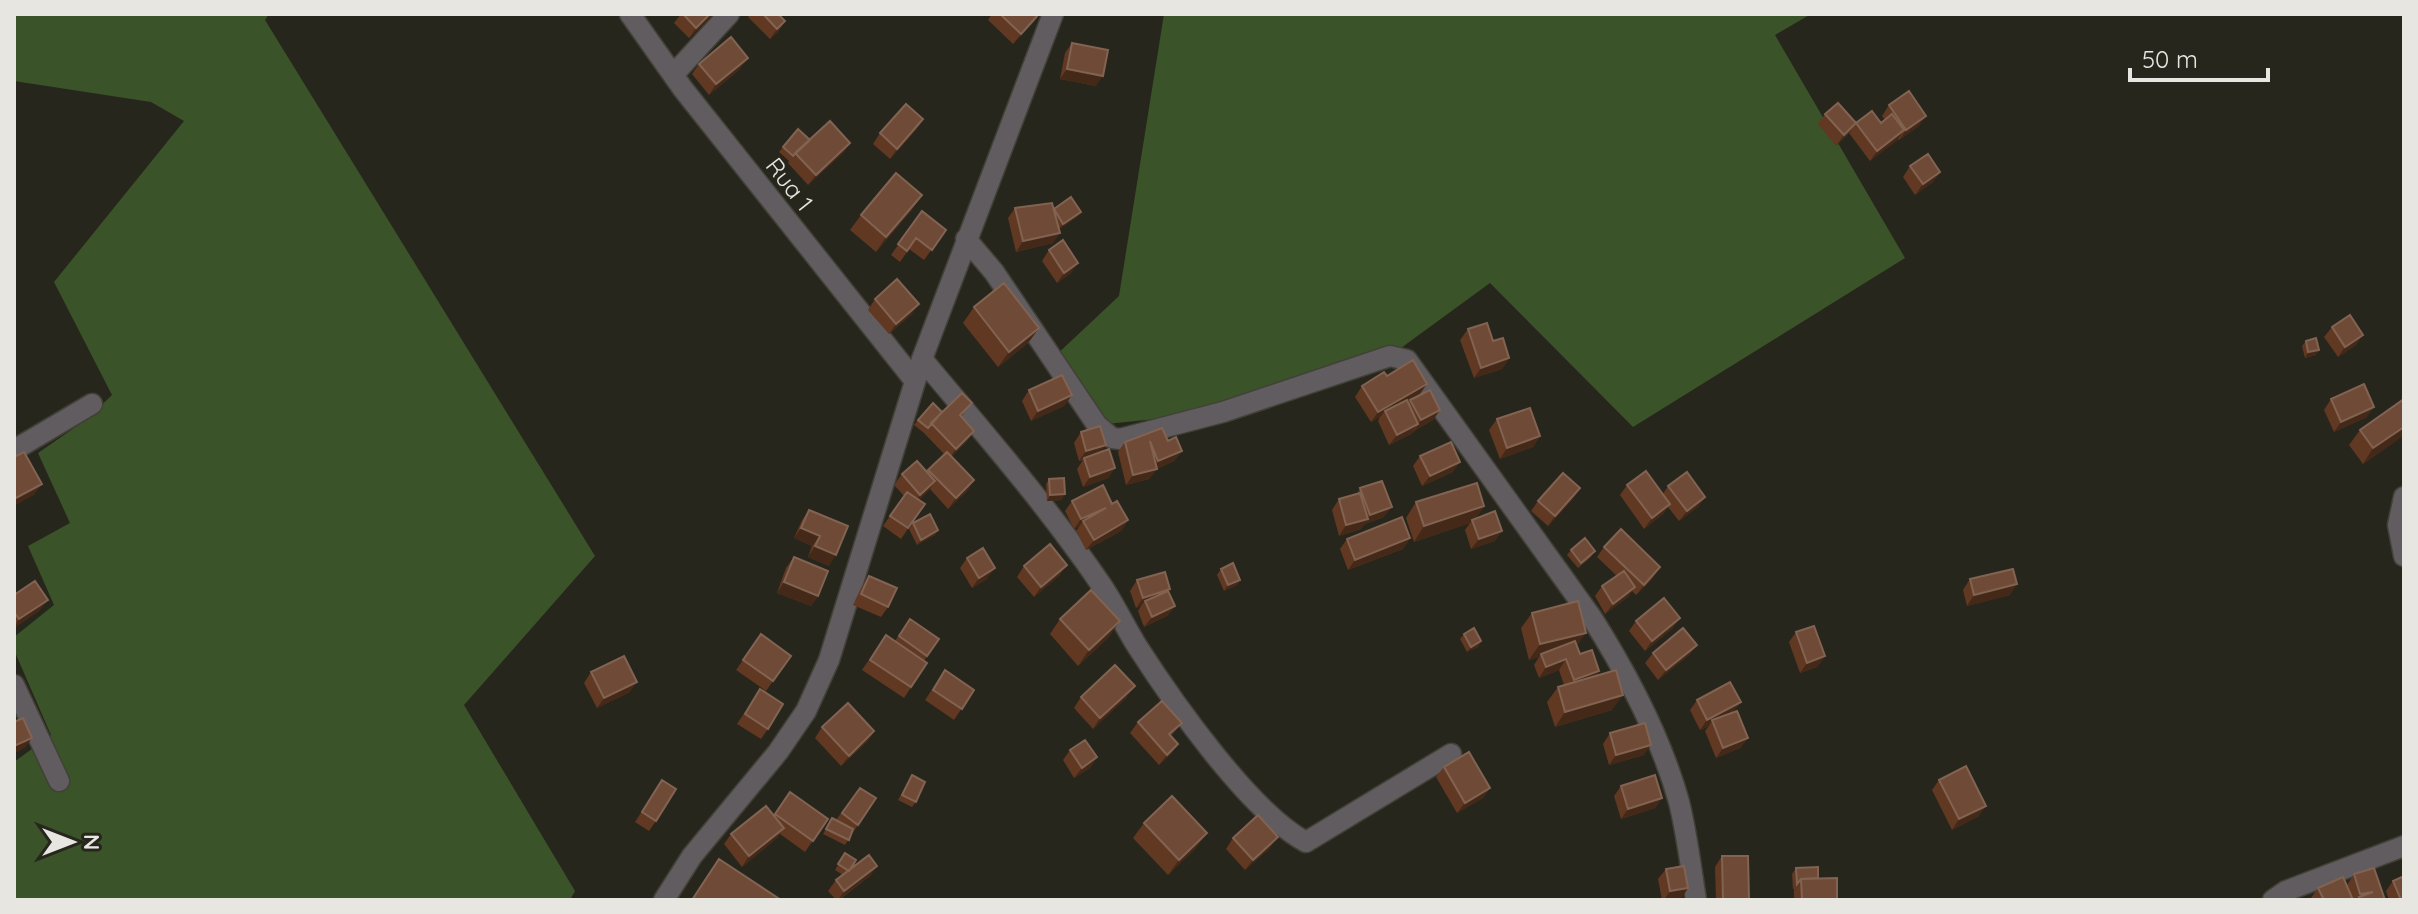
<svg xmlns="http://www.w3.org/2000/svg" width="2418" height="914" viewBox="0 0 2418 914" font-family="Quicksand,sans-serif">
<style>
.forest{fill:#3b5328}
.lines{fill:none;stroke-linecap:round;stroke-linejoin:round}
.minor-casing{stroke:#424138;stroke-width:23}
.minor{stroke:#615c5f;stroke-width:20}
.wall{fill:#613822}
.shaded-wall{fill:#442918}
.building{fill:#6f4b37;stroke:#826352;stroke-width:2}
.labels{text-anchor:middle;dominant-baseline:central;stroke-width:6;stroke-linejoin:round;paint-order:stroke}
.street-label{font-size:24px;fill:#e7e6e1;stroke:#27261d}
</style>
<rect width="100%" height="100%" fill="#27261d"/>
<path class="forest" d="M14 14H269L265 20 595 556 464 705 575 891 570 900H14V762L51 735 14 650V637L54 605 28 546 70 523 38 453 87 419 112 395 54 282 184 121 151 102 14 81Z
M1164 14H1811L1775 35 1905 258 1633 427 1490 283 1390 356 1223 412 1097 425 1053 358 1119 296Z"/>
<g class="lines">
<g class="minor-casing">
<path id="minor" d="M630 14 683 89 915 381
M673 75 729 14
M966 239 994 272 1097 425 1112 438 1120 439 1223 412 1390 356 1407 360 1592 618C1628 675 1661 737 1679 802 1687 834 1691 868 1696 900
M922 359C983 432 1046 504 1100 583 1114 603 1124 625 1137 646 1173 702 1250 812 1306 842L1451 754
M14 450 92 404
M2404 497 2398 525 2404 556
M14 685 59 781
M664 900 692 856 778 752 806 711 829 660 922 359 1053 14
M2273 900 2286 891 2404 846"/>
</g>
<use href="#minor" class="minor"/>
</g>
<path class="wall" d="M681 14H714L689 38 674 23Z
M750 14H778L785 21 778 32 770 39 748 17Z
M992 14H1039L1033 23 1013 44 988 20Z
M1072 43 1096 86 1060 79 1065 53Z
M699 64 740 69 709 95 692 74Z
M1889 105 1919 126 1899 140 1898 139 1870 161 1849 133 1856 123H1881L1885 120 1882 116Z
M1825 114 1856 123 1849 133 1836 146 1818 124Z
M923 119 916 130 890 159 873 144 880 133Z
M810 140 850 143 843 153 808 185 788 163 789 161 779 152 783 147Z
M1910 166 1940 172 1933 182 1915 195 1903 177Z
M922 195 911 211 876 252 850 230 861 215Z
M1015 208 1054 209 1077 217 1059 229 1053 243 1016 252 1008 218Z
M922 211 946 230 924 260 909 249 900 262 891 255Z
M1049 250 1071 273 1057 283 1042 261Z
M875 299 912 314 889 334 868 310Z
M974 307 1039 328 1028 343 998 367 963 323Z
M2332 327 2356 345 2338 357 2324 337Z
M1468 329 1509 358 1502 369 1474 378 1460 340Z
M2306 341 2316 355 2305 358 2302 346Z
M1387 376 1420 394 1408 401V403L1410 400 1440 410 1433 420 1414 431 1411 434 1389 445 1378 421 1380 417 1371 422 1355 397 1362 386Z
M1029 390 1072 395 1064 406 1031 421 1022 401Z
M2331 399 2367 417 2334 432 2324 410Z
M942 412 964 413 961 417 974 431 967 441 951 457 974 480 967 491 948 509 930 489 919 500 925 504 901 539 883 526 904 496 894 485 902 474 927 472 944 454 924 433 914 425 918 420Z
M1497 419 1540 436 1533 447 1500 459 1489 430Z
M2360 430 2404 435 2363 464 2349 445Z
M1081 432 1115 468 1108 478 1083 487 1077 469 1083 460 1079 461 1074 443Z
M1168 441 1182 451 1174 461 1157 469 1149 479 1126 485 1118 452 1125 442Z
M1420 456 1453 472 1422 486 1413 466Z
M1049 479 1062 500 1047 501 1046 484Z
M1627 485 1663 494 1668 486 1705 497 1698 507 1679 521 1668 507 1663 514 1644 529 1620 495Z
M1360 488 1384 517 1365 524 1361 529 1339 536 1332 510 1339 499 1357 494Z
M1573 499 1548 526 1531 511 1538 501Z
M1072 501 1112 504 1128 520 1121 531 1086 550 1076 531 1079 527 1074 529 1065 511Z
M1416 502 1484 506 1476 518 1495 541 1471 549 1465 530 1470 523 1414 542 1406 518Z
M809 510 829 566 808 557 812 546 794 538 802 520Z
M913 523 938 530 935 535 917 545 909 529Z
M1410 538 1403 549 1348 570 1340 549 1347 539Z
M1604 547 1653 578 1636 595 1632 591 1628 597 1605 614 1595 596 1602 586 1617 576 1597 557Z
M1571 550 1592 556 1578 568 1567 555Z
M794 557 818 596 811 606 777 593 786 568Z
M967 558 987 579 972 588 960 568Z
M1024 566 1060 575 1034 597 1017 577Z
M1221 569 1240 580 1237 585 1224 591 1217 575Z
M869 576 888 607 881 617 853 605 862 586Z
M1970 579 2010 595 1967 606 1963 590Z
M1137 580 1168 592 1175 606 1167 616 1144 627 1138 611 1141 606 1136 608 1130 591Z
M14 595 40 610 14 628Z
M1532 613 1577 645 1580 654 1599 671 1596 676 1612 710 1555 727 1547 702 1558 687 1564 685 1559 670 1539 678 1534 665 1539 657 1529 660 1521 628Z
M910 619 939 639 924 661 927 663 904 698 862 670 886 635 895 641Z
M1060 619 1109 637 1078 666 1050 634Z
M1636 621 1673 628 1645 651 1629 631Z
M1796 632 1825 656 1817 667 1800 673 1789 642Z
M761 634 791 656 766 691 736 670Z
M1464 634 1481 641 1478 647 1467 652 1460 639Z
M1697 645 1689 655 1658 680 1645 663 1653 653Z
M945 670 974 690 954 720 925 700Z
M591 672 630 692 597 708 584 683Z
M760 689 768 729 761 739 737 724Z
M1081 697H1127L1093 729 1074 708Z
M1697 700 1734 712 1748 738 1740 748 1716 758 1705 731 1709 726 1700 730 1690 710Z
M1138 722 1182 723 1171 736 1178 744 1171 754 1159 765 1130 733Z
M822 727 874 731 867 742 841 766 815 738Z
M1610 733 1644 755 1609 765 1603 744Z
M1070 750 1097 757 1090 768 1074 778 1063 760Z
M1444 767 1490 788 1483 798 1457 813 1436 777Z
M912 775 916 802 912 807 898 800Z
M662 780 656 821 649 831 635 822Z
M1939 780 1979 816 1952 830 1932 790Z
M1621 786 1662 798 1655 808 1621 819 1614 796Z
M860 788 858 825 845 845 823 834 832 818 836 820Z
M790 792 828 819 805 852 780 834 777 838 742 867 724 844 731 834 774 815Z
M1144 823 1196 848 1168 875 1133 838Z
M1233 838 1270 848 1245 870 1226 849Z
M845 853 850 869 877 866 870 876 839 900H836L828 891 836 880 843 875 835 870Z
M1722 856 1749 900H1716L1715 867Z
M1796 868 1818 878 1837 900H1794V889H1793L1792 874Z
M1666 869 1688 888 1681 899 1662 900 1658 879Z
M2354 874 2385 900H2312L2311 898 2318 888 2347 885Z
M2393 881 2404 900H2389L2386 891Z"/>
<path class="shaded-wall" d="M710 14H714L689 38 696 28Z
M1039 14 1033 23 1013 44 1021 34Z
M785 21 778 32 770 39 777 29Z
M748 58 740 69 709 95 716 84Z
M1067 69 1103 76 1096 86 1060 79Z
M1926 116 1919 126 1899 140 1906 130Z
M923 119 916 130 890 159 897 149Z
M1856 123 1849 133 1836 146 1844 135Z
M1904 130 1897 141 1870 161 1877 151Z
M850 143 843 153 808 185 816 175Z
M1940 172 1933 182 1915 195 1923 184Z
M922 195 911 211 876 252 886 237Z
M1081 212 1077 217 1059 229 1063 224Z
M1060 233 1053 243 1016 252 1023 241Z
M1078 263 1071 273 1057 283 1064 273Z
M919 304 912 314 889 334 896 324Z
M1039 328 1028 343 998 367 1009 352Z
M2363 335 2356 345 2338 357 2345 347Z
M2319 350 2316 355 2305 358 2308 352Z
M1509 358 1502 369 1474 378 1481 368Z
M1427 384 1420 394 1386 414 1385 411 1380 417 1371 422 1378 412Z
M1072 395 1064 406 1031 421 1038 411Z
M2374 407 2367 417 2334 432 2341 422Z
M1440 410 1433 420 1414 431 1421 420Z
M1418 424 1411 434 1389 445 1397 435Z
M2404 427V435L2363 464 2373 448Z
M974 431 967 441 949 459 956 449Z
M1540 436 1533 447 1500 459 1507 448Z
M1106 445 1099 455 1084 458 1079 461 1086 451Z
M1182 451 1174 461 1155 470 1157 469 1149 479 1126 485 1133 475 1152 470 1158 461Z
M1460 462 1453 472 1422 486 1430 476Z
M1115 468 1108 478 1083 487 1090 477Z
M974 480 967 491 948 509 956 498Z
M935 481 928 492 913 505 920 495Z
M42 484 34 495 14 506V499Z
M1580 488 1573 499 1548 526 1555 516Z
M1065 494 1062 500 1047 501 1050 495Z
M1705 497 1698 507 1679 521 1687 511Z
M1670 504 1663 514 1644 529 1652 518Z
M1484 506 1474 522 1472 520 1470 523 1414 542 1424 526Z
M1392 507 1384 517 1365 524 1361 529 1339 536 1346 525 1366 520 1370 515Z
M1106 508 1083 521 1079 527 1074 529 1081 519Z
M1128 520 1121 531 1086 550 1094 540Z
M801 528 820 536 812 546 794 538Z
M938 530 935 535 917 545 921 540Z
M1502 531 1495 541 1471 549 1479 539Z
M1410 538 1403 549 1348 570 1355 560Z
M815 546 836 555 829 566 808 557Z
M1067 565 1060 575 1034 597 1041 587Z
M1660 567 1653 578 1636 595 1644 585Z
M995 568 987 579 972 588 979 578Z
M1240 580 1237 585 1224 591 1228 585Z
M784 582 818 596 811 606 777 593Z
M2017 584 2010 595 1967 606 1974 595Z
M1635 587 1628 597 1605 614 1613 604Z
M1170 589 1163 600 1145 601 1141 606 1136 608 1143 598Z
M48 600 40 610 14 628 19 619Z
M1175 606 1167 616 1144 627 1152 617Z
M1680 618 1673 628 1645 651 1652 641Z
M1120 621 1109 637 1078 666 1089 650Z
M1586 633 1575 648 1541 654 1539 657 1529 660 1540 644Z
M1481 641 1478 647 1467 652 1471 647Z
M1697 645 1689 655 1658 680 1666 670Z
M1825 656 1817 667 1800 673 1807 663Z
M1566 659 1559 670 1539 678 1546 667Z
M1599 671 1592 681 1566 690 1574 680Z
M637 682 630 692 597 708 604 698Z
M1135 686 1127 697 1093 729 1100 718Z
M1623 695 1612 710 1555 727 1565 712Z
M1741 702 1733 712 1712 720 1709 726 1700 730 1707 720Z
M874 731 867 742 841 766 849 756Z
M32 738 25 748 14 753V746Z
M1748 738 1740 748 1716 758 1723 748Z
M1178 744 1171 754 1159 765 1167 755Z
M1651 745 1644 755 1609 765 1616 755Z
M1097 757 1090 768 1074 778 1082 768Z
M1490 788 1483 798 1457 813 1465 803Z
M1662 798 1655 808 1621 819 1628 809Z
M1986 806 1979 816 1952 830 1959 819Z
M784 828 777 838 742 867 749 856Z
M1207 833 1196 848 1168 875 1179 860Z
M1278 837 1270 848 1245 870 1253 860Z
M877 866 870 876 838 900 844 891Z
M1688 888 1681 899 1664 900 1670 891Z"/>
<path class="building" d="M683 14H710L696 28Z
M763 14H778L785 21 777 29Z
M1000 14H1039L1021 34Z
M731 37 748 58 716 84 699 64Z
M1072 43 1108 50 1103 76 1067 69Z
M1909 91 1926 116 1906 130 1889 105Z
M1838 103 1856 123 1844 135 1825 114Z
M906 104 923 119 897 149 880 133Z
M1872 111 1881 123 1892 114 1904 130 1877 151 1856 123Z
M830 121 850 143 816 175 795 153Z
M798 129 810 140 793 156 783 147Z
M1928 154 1940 172 1923 184 1910 166Z
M896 173 922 195 886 237 861 215Z
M1071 197 1081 212 1063 224 1054 209Z
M1052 203 1060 233 1023 241 1015 208Z
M922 211 946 230 932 250 916 238 907 251 898 244Z
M1063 240 1078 263 1064 273 1049 250Z
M897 279 919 304 896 324 875 299Z
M1004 283 1039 328 1009 352 974 307Z
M2350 315 2363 335 2345 347 2332 327Z
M1487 323 1493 341 1503 338 1509 358 1481 368 1468 329Z
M2316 338 2319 350 2308 352 2306 341Z
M1413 360 1427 384 1378 412 1362 386 1384 372 1387 376Z
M1062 375 1072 395 1038 411 1029 390Z
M2364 384 2374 407 2341 422 2331 399Z
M1430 390 1440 410 1421 420 1410 400Z
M962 393 972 403 960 415 974 431 956 449 931 423Z
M2404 399V427L2373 448 2360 430Z
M1407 400 1418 424 1397 435 1385 411Z
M933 403 942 412 928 428 918 420Z
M1530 408 1540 436 1507 448 1497 419Z
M1100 426 1106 445 1086 451 1081 432Z
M1162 428 1168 441 1176 437 1182 451 1158 461 1150 441 1157 469 1133 475 1125 442Z
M1451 442 1460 462 1430 476 1420 456Z
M1109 449 1115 468 1090 477 1084 458Z
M24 452 42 484 14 499V457Z
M947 452 974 480 956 498 928 470Z
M917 461 935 481 920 495 902 474Z
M1646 471 1670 504 1652 518 1627 485Z
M1687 472 1705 497 1687 511 1668 486Z
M1563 473 1580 488 1555 516 1538 501Z
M1064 478 1065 494 1050 495 1049 479Z
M1382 481 1392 507 1370 515 1360 488Z
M1477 483 1484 506 1424 526 1416 502Z
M1103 485 1112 504 1117 501 1128 520 1094 540 1083 521 1106 508 1081 519 1072 501Z
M907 492 925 504 908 528 890 516Z
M1360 493 1368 519 1346 525 1339 499Z
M809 510 848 526 836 555 815 546 820 536 801 528Z
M1495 511 1502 531 1479 539 1472 520Z
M930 514 938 530 921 540 913 523Z
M1402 517 1410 538 1355 560 1347 539Z
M1621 529 1660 567 1644 585 1604 547Z
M1585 538 1595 551 1581 563 1571 550Z
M1050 544 1067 565 1041 587 1024 566Z
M983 548 995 568 979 578 967 558Z
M794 557 828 571 818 596 784 582Z
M1233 563 1240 580 1228 585 1221 569Z
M2013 569 2017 584 1974 595 1970 579Z
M1624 571 1635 587 1613 604 1602 586Z
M1165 572 1170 589 1143 598 1137 580Z
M869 576 897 588 888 607 861 594Z
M35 581 48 600 19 619 14 612V595Z
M1091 590 1120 621 1089 650 1060 619Z
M1168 591 1175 606 1152 617 1145 601Z
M1664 598 1680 618 1652 641 1636 621Z
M1578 601 1586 633 1540 644 1532 613Z
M910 619 939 639 927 656 899 636Z
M1814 626 1825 656 1807 663 1796 632Z
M1474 628 1481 641 1471 647 1464 634Z
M1683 628 1697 645 1666 670 1653 653Z
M761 634 791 656 773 681 743 660Z
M886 635 927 663 911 687 870 660Z
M1575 641 1580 654 1592 650 1599 671 1574 680 1566 659 1546 667 1541 654Z
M624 656 637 682 604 698 591 672Z
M1115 665 1135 686 1100 718 1081 697Z
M945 670 974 690 962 709 933 690Z
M1616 670 1623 695 1565 712 1558 687Z
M1730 682 1741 702 1707 720 1697 700Z
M760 689 783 704 768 729 745 714Z
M1162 701 1182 723 1169 734 1178 744 1167 755 1138 722Z
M848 703 874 731 849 756 822 727Z
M1737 711 1748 738 1723 748 1712 720Z
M23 718 32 738 14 746V722Z
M1645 723 1651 745 1616 755 1610 733Z
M1085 740 1097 757 1082 768 1070 750Z
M1469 752 1490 788 1465 803 1444 767Z
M1966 766 1986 806 1959 819 1939 780Z
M912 775 925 782 916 802 902 795Z
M1655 775 1662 798 1628 809 1621 786Z
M662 780 676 789 656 821 642 812Z
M860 788 876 798 858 825 842 813Z
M790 792 828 819 813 841 775 814Z
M1172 796 1207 833 1179 860 1144 823Z
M766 806 784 828 749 856 731 834Z
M1258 815 1278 837 1253 860 1233 838Z
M832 818 853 829 849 840 826 829Z
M845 853 856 860 849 871 838 864Z
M869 855 877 866 844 891 836 880Z
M1722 856H1748L1749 900H1723Z
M719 859 781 900H692Z
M1684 866 1688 888 1670 891 1666 869Z
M1818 867V878L1801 879 1797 884 1796 868Z
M2374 868 2385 900H2361L2359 897 2373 892 2360 894 2354 874Z
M2404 876V900H2401L2393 881Z
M2343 877 2353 900H2324L2318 888Z
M1837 878V900H1802L1801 879Z"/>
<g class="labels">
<g class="street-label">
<text transform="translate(790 184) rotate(52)">Rua 1</text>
</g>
</g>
<rect width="2418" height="914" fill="none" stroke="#e7e6e1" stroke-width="32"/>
<g transform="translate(72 842) rotate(90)" stroke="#27261d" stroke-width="6" paint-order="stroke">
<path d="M0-6L14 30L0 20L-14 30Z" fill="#e7e6e1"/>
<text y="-12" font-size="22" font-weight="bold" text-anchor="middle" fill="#e7e6e1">N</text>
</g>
<path d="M2130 68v12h138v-12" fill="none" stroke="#e7e6e1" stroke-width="4"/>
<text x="2142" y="68" font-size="24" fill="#e7e6e1" stroke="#27261d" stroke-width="6" paint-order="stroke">50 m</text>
</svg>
